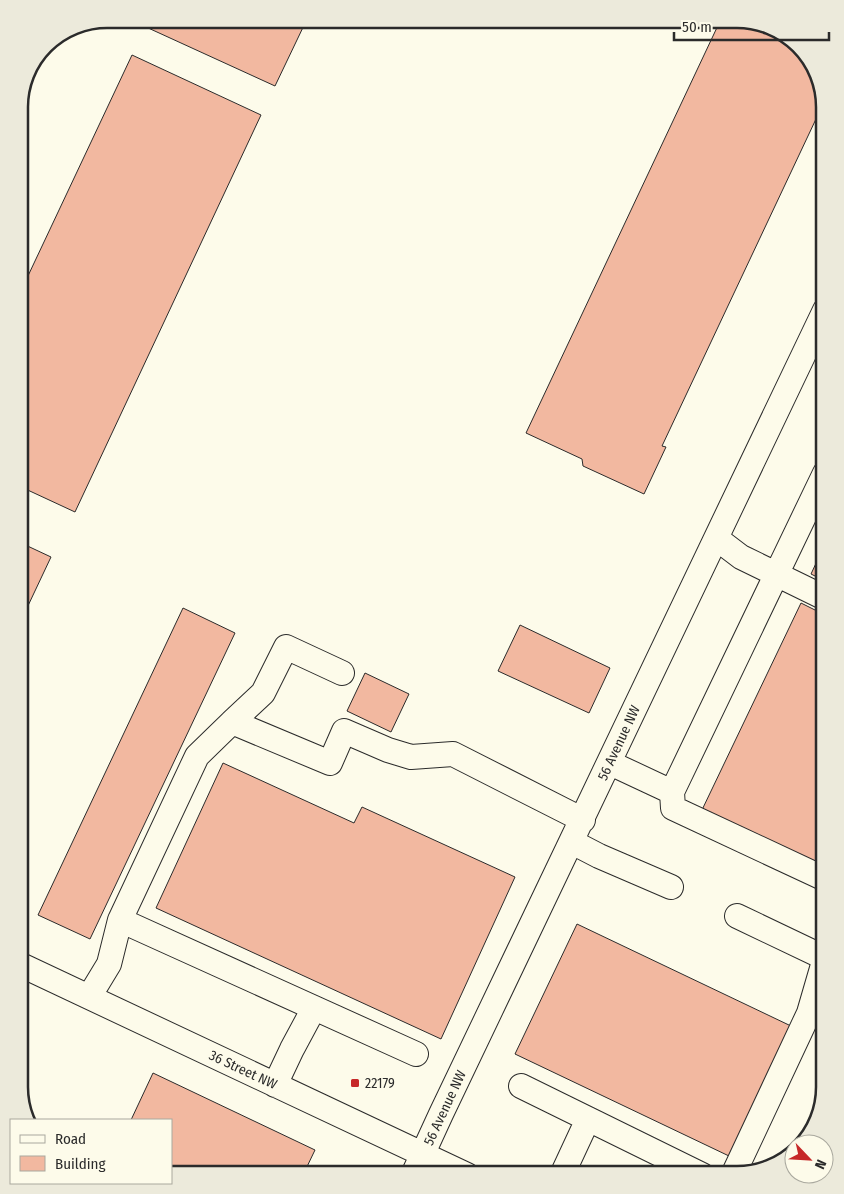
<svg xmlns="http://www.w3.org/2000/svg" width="844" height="1194" viewBox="0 0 844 1194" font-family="'Fira Sans Condensed',sans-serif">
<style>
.building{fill:#f2b8a0;stroke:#2b2b2b}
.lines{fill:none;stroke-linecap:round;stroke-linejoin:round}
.minor-casing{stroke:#2b2b2b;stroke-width:26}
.minor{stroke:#fdfbea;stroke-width:24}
.poi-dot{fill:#c62828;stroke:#fdfbea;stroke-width:2}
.labels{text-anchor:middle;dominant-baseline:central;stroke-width:4;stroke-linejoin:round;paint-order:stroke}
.street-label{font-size:14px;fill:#2b2b2b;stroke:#fdfbea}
.poi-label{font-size:14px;fill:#2b2b2b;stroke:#fdfbea;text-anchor:start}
.rim{fill:none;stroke:#2b2b2b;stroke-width:2.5}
</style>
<rect width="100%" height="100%" fill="#fdfbea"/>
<path class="building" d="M150 19H307L275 86 146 27Z
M721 19H743L782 31 813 62 824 102 662 446 666 447 644 494 583 466 582 459 526 433Z
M132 55 261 115 75 512 19 486V295Z
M19 542 51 557 26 610 19 606Z
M825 544V581L811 574Z
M801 603 825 615V863L822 870 701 812Z
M183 608 235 633 90 939 38 915Z
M520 625 610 668 589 713 498 671Z
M365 673 409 694 391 732 347 711Z
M223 763 354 823 362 807 515 877 441 1039 156 908Z
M577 924 791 1026 729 1156 515 1054Z
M153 1073 315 1150 303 1175H171V1120H131Z"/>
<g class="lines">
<g class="minor-casing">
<path id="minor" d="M716 538 741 557 825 598
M232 722 263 693 286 647 342 673
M610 763 672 792 673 808 825 879
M672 792 825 473
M572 842 599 856 671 887
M120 920 197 756 232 722 330 763 344 731 388 750 411 757 453 754 583 820
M19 964 467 1175
M89 997 109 964 120 920 416 1054
M275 1085 292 1049 314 1008
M521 1086 702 1175
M413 1175 441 1114 825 310
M562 1175 588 1119
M733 1175 809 1013 825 958 737 916"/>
</g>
<use href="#minor" class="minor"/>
</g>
<rect class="poi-dot" x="350" y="1078" width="10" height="10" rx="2.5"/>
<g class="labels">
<g class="street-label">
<text transform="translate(619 743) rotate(-65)">56 Avenue NW</text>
<text transform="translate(243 1070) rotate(25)">36 Street NW</text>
<text transform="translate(445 1108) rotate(-65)">56 Avenue NW</text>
</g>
<g class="poi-label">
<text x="365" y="1083">22179</text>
</g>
</g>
<path d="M0 0H844V1194H0ZM107 28H737A79 79 0 0 1 816 107V1087A79 79 0 0 1 737 1166H107A79 79 0 0 1 28 1087V107A79 79 0 0 1 107 28Z" fill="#eceadb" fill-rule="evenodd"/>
<path class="rim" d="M107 28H737A79 79 0 0 1 816 107V1087A79 79 0 0 1 737 1166H107A79 79 0 0 1 28 1087V107A79 79 0 0 1 107 28Z"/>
<rect x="10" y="1119" width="162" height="65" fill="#fdfbea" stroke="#a9a89e"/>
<rect x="20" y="1135" width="25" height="8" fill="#fdfbea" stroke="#a9a89e"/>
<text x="55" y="1144" font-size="15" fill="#2b2b2b">Road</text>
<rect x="20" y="1156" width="25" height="15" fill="#f2b8a0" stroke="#a9a89e"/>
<text x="55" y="1169" font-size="15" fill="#2b2b2b">Building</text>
<g transform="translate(809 1159) rotate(115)"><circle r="24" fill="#fdfbea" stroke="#a9a89e"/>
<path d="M0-4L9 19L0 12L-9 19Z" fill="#c62828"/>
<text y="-8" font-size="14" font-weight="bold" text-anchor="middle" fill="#2b2b2b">N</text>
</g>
<path d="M674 32v8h155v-8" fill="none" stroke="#2b2b2b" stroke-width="2.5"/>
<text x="682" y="32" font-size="15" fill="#2b2b2b" stroke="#fdfbea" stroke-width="4" paint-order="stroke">50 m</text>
</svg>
